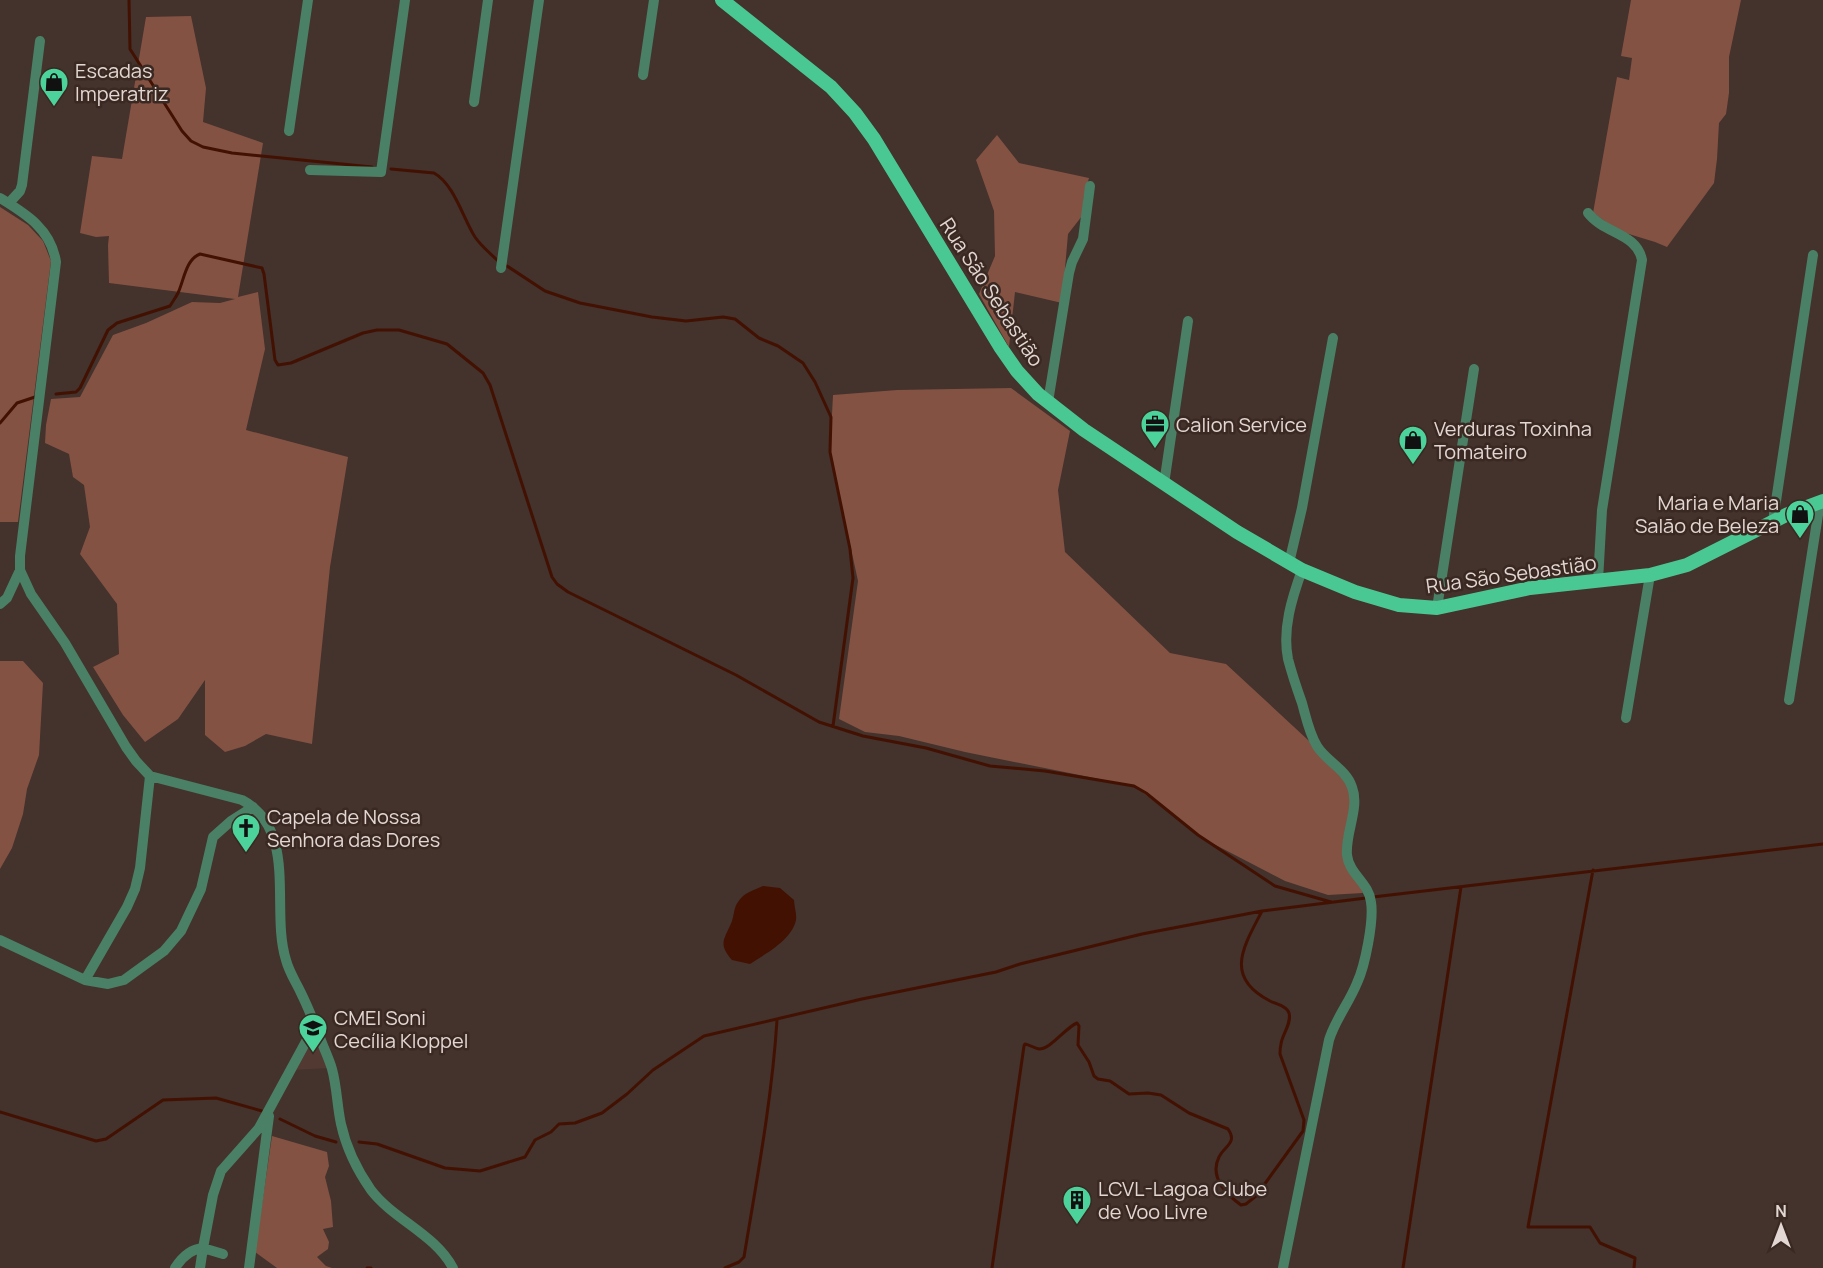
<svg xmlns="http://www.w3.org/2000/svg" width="1823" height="1268" viewBox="0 0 1823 1268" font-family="Manrope,sans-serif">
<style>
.built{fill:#523931}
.green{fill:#835243}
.water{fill:#421102}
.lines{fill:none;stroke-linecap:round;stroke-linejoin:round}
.stream{stroke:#421102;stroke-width:3}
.minor{stroke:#498066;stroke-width:10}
.major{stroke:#4ac893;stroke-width:14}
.labels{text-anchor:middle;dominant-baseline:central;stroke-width:5;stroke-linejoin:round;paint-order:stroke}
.poi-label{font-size:20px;fill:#e3d7d3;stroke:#3a2822;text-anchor:start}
.street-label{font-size:20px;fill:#e3d7d3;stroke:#3a2822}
</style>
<rect width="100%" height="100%" fill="#44322c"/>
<path class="built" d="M316 1035 330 1068 293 1070 310 1039Z"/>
<path class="green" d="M1631 0H1741L1729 57V93L1726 114 1719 123 1717 159 1714 183 1667 247 1655 242 1619 231 1593 213 1617 77 1629 80 1632 58 1621 56Z
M191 16 206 88 203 122 263 143 238 297 258 292 265 349 246 430 348 457 330 567 312 744 266 734 245 746 225 752 205 735V680L178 719 145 742 123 715 93 667 119 654 117 604 80 554 90 527 84 485 73 477 69 454 45 443 46 425 51 399 80 397 113 335 146 323 192 302 220 303 235 299 109 283 108 245 109 236 96 237 80 233 92 156 122 159 146 17Z
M997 135 1019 163 1089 178 1084 195 1082 216 1068 234 1062 303 1015 292 1009 347 979 294 995 256 994 211 976 160Z
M0 207 28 225 43 241 51 261 18 522H0Z
M1011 388 1070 431 1058 490 1065 552 1170 653 1226 664 1321 752 1352 786 1347 847 1363 893 1328 895 1285 881 1206 840 1134 786 965 752 899 736 865 732 839 719 858 581 830 452 833 395 897 390Z
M0 661H23L43 683 39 755 27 789 23 814 12 848 0 869Z
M272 1136 327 1152 329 1166 325 1177 331 1201 333 1227 323 1229 329 1242 328 1249 317 1257 326 1266 332 1268H277L255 1252Z"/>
<path class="water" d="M763 886 780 888 794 900C794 906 797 914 796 920 792 940 765 954 750 964L732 960C717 943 725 939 732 921 734 915 734 907 738 902 743 893 754 890 763 886Z"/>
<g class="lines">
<path class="stream" d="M129 0 130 49 182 131 191 141 203 147 232 153 372 167
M391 169 434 173C454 184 463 218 475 237 481 246 491 254 498 261
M507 266 545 291 580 303 652 317 686 321 723 317 735 319 759 338 778 346 803 363 815 382 831 417 830 452 850 549 853 578 833 726
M56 394 76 392 80 388 108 330 117 323 170 306C173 301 176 297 178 293 184 280 186 259 200 254L262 268 264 274 275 360 278 365 291 363 363 333 377 330H399L447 344 483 373 490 385 552 577 557 584 568 592 736 675 819 722 863 736 926 748 990 766 1045 771 1134 786 1146 793 1198 835 1275 886 1331 902
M0 423 17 403 35 397
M1593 870 1528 1227H1590L1600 1243 1635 1258 1634 1268
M1373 897 1823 844
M0 1112 96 1141 106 1139 163 1100 216 1098 262 1111
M280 1119 315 1136 336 1142
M359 1142 377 1144 445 1168 480 1171 525 1157 535 1140 551 1132 559 1124 575 1123 602 1113 627 1094 653 1070 704 1036 862 999 996 972 1020 964 1142 934 1262 911 1366 898
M367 1268H371
M725 1268 739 1262 744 1257C757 1178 772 1099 777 1020
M992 1268 1024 1046 1025 1044C1030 1045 1034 1048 1039 1049 1051 1049 1065 1028 1077 1023L1079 1026 1078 1045 1089 1062 1094 1076 1098 1079 1110 1081 1129 1094 1148 1093 1161 1095 1189 1113 1228 1129C1238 1143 1224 1146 1219 1157 1209 1177 1226 1194 1241 1205L1246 1204 1256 1196 1303 1131 1304 1120 1280 1054C1280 1051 1280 1048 1281 1044 1282 1035 1292 1023 1289 1013 1287 1006 1276 1004 1270 1001 1223 977 1244 946 1262 911
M1403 1268 1461 887"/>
<path class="minor" d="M643 75 654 0
M474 102 488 0
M289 131 308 0
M310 170 381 172 405 0
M0 198C26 214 51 229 56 262L20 556V570L31 594 65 643 126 747 136 761 150 776 242 800C299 830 270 910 286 960 289 972 296 982 301 993 310 1011 317 1030 324 1048 327 1055 330 1062 332 1069 337 1087 337 1106 341 1124 346 1147 357 1170 371 1190 394 1220 435 1234 453 1268
M9 203 20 191 22 185 40 41
M1588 213C1604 234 1637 233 1642 260L1602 510 1598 581
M501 268 539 0
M1048 402 1069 273 1072 262 1083 239 1090 186
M1164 484 1188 321
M1773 521 1813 255
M1289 563 1302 508 1333 338
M0 604 7 598 20 570
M1437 608 1474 369
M1789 700 1820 502
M1626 718 1650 575
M0 940 85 980 108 984 124 980 164 951 181 931 201 889 213 837 231 821 253 807
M85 980 127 907 135 889 140 868 150 776
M175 1268C182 1257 190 1249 203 1248L213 1195 221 1171 259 1128 315 1025
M200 1268 203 1248 223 1254
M249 1268 269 1116
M1283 1268 1329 1040C1335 1020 1349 1003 1357 983 1365 966 1374 921 1371 902 1369 883 1349 874 1347 855 1345 833 1360 808 1352 787 1346 769 1326 761 1317 746 1309 733 1306 717 1302 703 1297 689 1292 674 1288 659 1282 629 1292 598 1302 570"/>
<path class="major" d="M722 0 831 87 855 113 874 139 1001 348 1017 371 1038 394 1084 430 1237 532 1302 570 1355 592 1399 605 1437 608 1530 588 1650 575 1687 565 1788 514 1823 501"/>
</g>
<defs>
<g id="shop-pin" transform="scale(1.5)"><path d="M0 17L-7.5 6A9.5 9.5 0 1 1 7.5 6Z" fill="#4cd39b" stroke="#3a2822"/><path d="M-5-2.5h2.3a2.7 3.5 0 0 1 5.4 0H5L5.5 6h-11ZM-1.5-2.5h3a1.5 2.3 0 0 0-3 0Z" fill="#111"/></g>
<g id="office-pin" transform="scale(1.5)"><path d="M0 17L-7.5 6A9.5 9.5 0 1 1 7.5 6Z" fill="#4cd39b" stroke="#3a2822"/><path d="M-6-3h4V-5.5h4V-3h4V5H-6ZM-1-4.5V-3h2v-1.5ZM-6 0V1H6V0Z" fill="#111"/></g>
<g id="church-pin" transform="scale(1.5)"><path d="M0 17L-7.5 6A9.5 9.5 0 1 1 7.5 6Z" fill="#4cd39b" stroke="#3a2822"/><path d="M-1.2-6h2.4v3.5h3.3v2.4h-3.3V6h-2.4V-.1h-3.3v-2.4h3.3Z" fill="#111"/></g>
<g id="school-pin" transform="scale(1.5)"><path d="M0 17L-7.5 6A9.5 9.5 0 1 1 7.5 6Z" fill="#4cd39b" stroke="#3a2822"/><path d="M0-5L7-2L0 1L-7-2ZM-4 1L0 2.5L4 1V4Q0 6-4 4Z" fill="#111"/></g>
<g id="building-pin" transform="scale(1.5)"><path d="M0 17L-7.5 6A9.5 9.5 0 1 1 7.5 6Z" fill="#4cd39b" stroke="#3a2822"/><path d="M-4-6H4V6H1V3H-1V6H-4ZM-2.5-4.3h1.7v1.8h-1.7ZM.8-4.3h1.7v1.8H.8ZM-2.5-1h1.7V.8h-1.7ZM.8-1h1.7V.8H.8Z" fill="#111"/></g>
</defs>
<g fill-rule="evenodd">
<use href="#shop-pin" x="54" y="82"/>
<use href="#office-pin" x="1155" y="424"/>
<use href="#shop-pin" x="1413" y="440"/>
<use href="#shop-pin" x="1800" y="514"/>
<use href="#church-pin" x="246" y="828"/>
<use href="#school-pin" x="313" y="1028"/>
<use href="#building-pin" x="1077" y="1200"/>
</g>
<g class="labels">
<g class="poi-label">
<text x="75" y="70">Escadas<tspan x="75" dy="23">Imperatriz</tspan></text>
<text x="1176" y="424">Calion Service</text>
<text x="1434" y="428">Verduras Toxinha<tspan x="1434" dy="23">Tomateiro</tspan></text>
<text x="1779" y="502" text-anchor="end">Maria e Maria<tspan x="1779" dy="23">Salão de Beleza</tspan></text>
<text x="267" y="816">Capela de Nossa<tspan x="267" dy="23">Senhora das Dores</tspan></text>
<text x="334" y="1017">CMEI Soni<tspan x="334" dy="23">Cecília Kloppel</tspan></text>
<text x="1098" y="1188">LCVL-Lagoa Clube<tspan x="1098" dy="23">de Voo Livre</tspan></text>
</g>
<g class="street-label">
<text transform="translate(992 292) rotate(57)">Rua São Sebastião</text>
<text transform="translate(1511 574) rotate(-8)">Rua São Sebastião</text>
</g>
</g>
<g transform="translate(1781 1226)" stroke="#3a2822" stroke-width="4.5" paint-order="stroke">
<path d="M0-4.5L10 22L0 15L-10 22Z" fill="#e3d7d3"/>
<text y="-9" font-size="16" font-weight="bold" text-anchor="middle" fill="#e3d7d3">N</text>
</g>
</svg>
